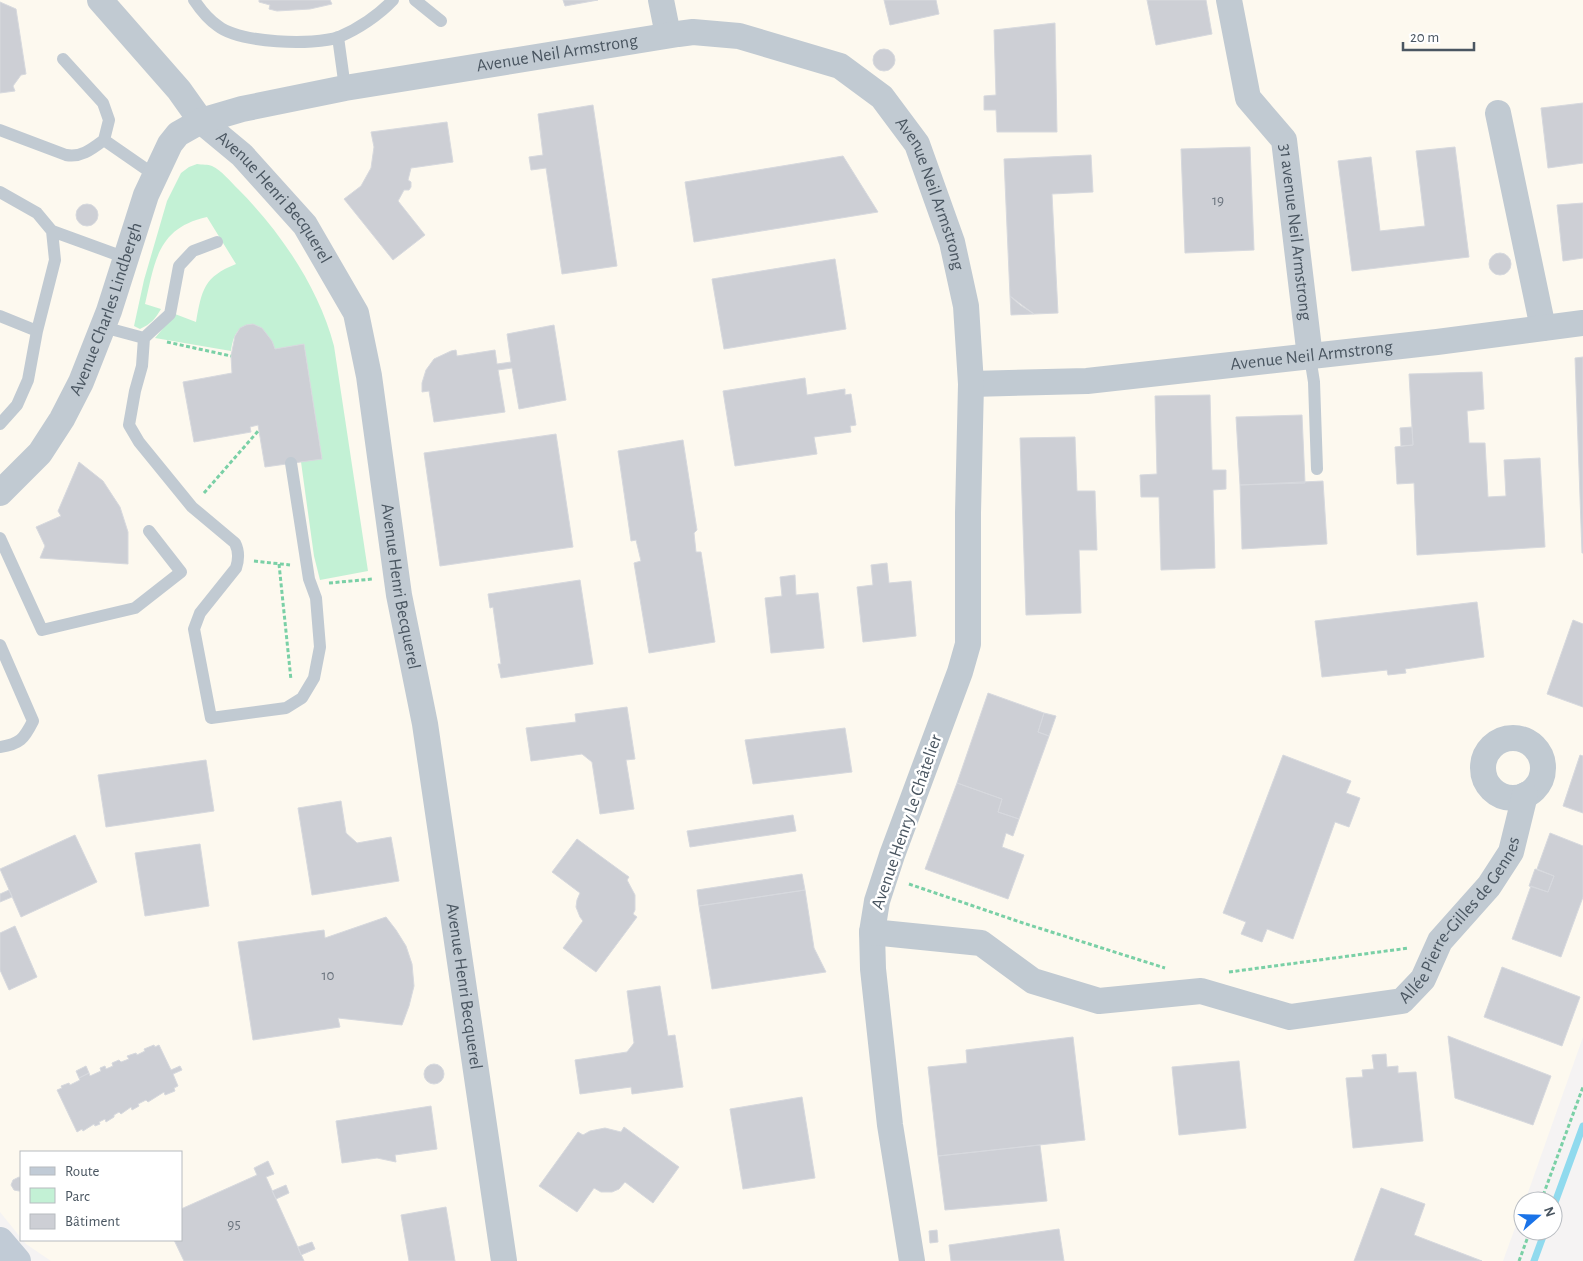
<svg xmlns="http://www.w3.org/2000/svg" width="1583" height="1261" viewBox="0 0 1583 1261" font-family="'Alegreya Sans',sans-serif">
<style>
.commercial{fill:#fdf9ef}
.green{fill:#c3f1d5}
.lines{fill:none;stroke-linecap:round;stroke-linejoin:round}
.stream{stroke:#90daee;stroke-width:7}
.building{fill:#cdcfd5;stroke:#d7d9de}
.path{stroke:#7ad0a6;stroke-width:3;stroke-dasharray:4 2.5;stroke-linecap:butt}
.lane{stroke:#c1cad2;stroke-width:12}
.street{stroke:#c1cad2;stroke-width:26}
.secondary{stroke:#c1cbd6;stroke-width:28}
.labels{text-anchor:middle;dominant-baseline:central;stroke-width:5;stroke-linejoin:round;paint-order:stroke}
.number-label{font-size:15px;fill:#6b747e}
.street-label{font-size:18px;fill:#4a5661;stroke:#fff}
</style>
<rect width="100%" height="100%" fill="#f5f3f3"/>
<path class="commercial" d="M0 0H1583V1037L1525 1201H1523V1206L1503 1261H51L26 1244 23 1240H181V1152H21V1238L0 1212Z"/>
<path class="green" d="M197 164C202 165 208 164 212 166 222 171 230 181 238 189 280 231 319 288 334 346L368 571 320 580 314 556 301 462 322 458 304 344 275 349 253 324C237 325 233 337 231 351L155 338 175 314 196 322C202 289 204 277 236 264L207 217C157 228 155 262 145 304L161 309C155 319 151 324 140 329L134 326 144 280 167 201 181 173 189 167Z"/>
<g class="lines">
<path class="stream" d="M1553 1208 1583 1126
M1534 1261 1545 1231"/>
</g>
<path class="building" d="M259 0H330L332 4 310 9 277 11 269 9 270 5 259 2Z
M563 0H598L565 6Z
M884 0H936L939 14 890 25Z
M1147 0H1206L1212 34 1156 45Z
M0 2 16 9 26 74 21 75 13 86 15 91 0 93Z
M1055 23 1057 132H997L996 110H984V96L996 95 994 30Z
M873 60a11 11 0 1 1 22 0a11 11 0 1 1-22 0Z
M1583 103V163L1548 168 1541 108Z
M593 105 617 266 562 274 546 168 531 170 529 157 543 155 538 114Z
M447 122 453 162 411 168 408 180 411 182V187L409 190H404L398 201 425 235 393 260 344 199 361 186 371 168 374 147 371 132Z
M1250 147 1254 250 1185 253 1181 149Z
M1455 147 1469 257 1352 271 1338 161 1371 157 1380 231 1425 226 1416 151Z
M1091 155 1093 192 1052 194 1058 313 1034 314 1010 296 1004 159Z
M843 156 878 212 694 242 685 182Z
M1583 203V258L1563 261 1557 205Z
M76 215a11 11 0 1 1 22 0a11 11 0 1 1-22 0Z
M1489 264a11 11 0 1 1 22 0a11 11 0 1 1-22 0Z
M835 259 846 329 724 349 712 279Z
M1010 296 1020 305 1034 314 1011 315Z
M253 324 262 328 272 341 275 349 304 344 322 459 265 467 258 425 250 427 251 432 194 442 183 382 232 373 231 356 235 336 240 328 246 325Z
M554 325 566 400 519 409 512 368 498 370 505 412 434 422 429 391 422 392V383L426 370 434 359 451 351 456 350 457 356 495 350 497 364 511 362 507 334Z
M1583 357V553H1582L1575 358Z
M1482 372 1484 409 1467 411 1469 443H1485L1488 497 1506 496 1504 460 1540 458 1545 547 1417 555 1414 483 1397 484 1395 447 1413 445 1409 374Z
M805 378 807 395 845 389V395L851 394 856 425 850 426 851 432 814 437 817 454 735 466 723 391Z
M1210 395 1212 470H1226V489L1213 490 1215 568 1161 570 1159 497H1141L1140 475 1157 474 1155 396Z
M1302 415 1305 483 1240 485 1236 417Z
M1412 427 1413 445 1401 446 1400 428Z
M556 434 573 547 440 566 424 453Z
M1075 437 1077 491H1095L1097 550H1079L1081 613 1026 615 1020 438Z
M683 440 697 530 694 533 696 552H701L715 642 649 653 634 563 641 561 636 540 631 541 618 451Z
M79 462 103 481 120 507 128 532V564L40 558 45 546 36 527 61 516 58 511Z
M1323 481 1327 544 1242 549 1240 485Z
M887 563 889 583 911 581 916 636 863 642 857 587 873 585 871 565Z
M795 575 796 595 818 593 824 648 771 653 765 598 782 596 780 577Z
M580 580 593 664 501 678 498 664H501L493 607 490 608 488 594Z
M1477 602 1484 657 1405 669 1406 673 1388 675 1387 670 1322 677 1315 621Z
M1573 620 1583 624V707L1547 694Z
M988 693 1044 713 1038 732 1049 736 1019 819 998 812 1002 799 957 783Z
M627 707 635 759 626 760 634 809 600 814 592 762 582 754 531 761 526 728 576 722 575 714Z
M1044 713 1056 716 1049 736 1038 732Z
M845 728 852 772 753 784 745 740Z
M1283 755 1351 781 1346 793 1360 798 1349 827 1335 822 1293 939 1267 929 1262 942 1241 934 1246 922 1223 913Z
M1580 755 1583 756V813L1563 806Z
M206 760 214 811 106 827 98 775Z
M957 783 1002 799 998 812 1019 819 1013 836 1006 833 1002 847 1024 855 1008 899 925 869Z
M341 801 346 833 357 843 391 837 399 881 312 895 298 808Z
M793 815 796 831 690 847 687 831Z
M1550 833 1583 846V897L1561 957 1512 939 1531 886 1548 892 1554 876 1537 869Z
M75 835 97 882 21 917 0 869Z
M577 839 629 877 627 880 635 895V910L633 914 637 917 596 972 563 948 583 921 580 917 576 907 577 900 580 893 552 872Z
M200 844 209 906 145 916 135 853Z
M1535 869 1554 876 1548 892 1529 886Z
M802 874 805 890 699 906 697 890Z
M9 890 12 897 0 902V894Z
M805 890 814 948 826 972 712 989 699 906Z
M386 917 396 930 406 946 412 964 414 986 409 1006 402 1025 338 1018 340 1027 253 1040 238 942 324 930 325 938Z
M15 926 37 977 9 990 0 970V933Z
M1502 967 1580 997 1562 1046 1484 1017Z
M660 986 668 1036 675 1035 683 1087 632 1094 631 1087 580 1094 575 1060 627 1052 634 1043 627 991Z
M1448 1036 1551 1076 1533 1125 1455 1098Z
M1073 1037 1085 1140 938 1156 928 1067 967 1063 966 1050Z
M154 1045 155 1047 159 1045 171 1070 180 1066 182 1070 173 1074 178 1086 174 1088 175 1091 165 1095 164 1092 148 1102 146 1100 138 1104 139 1106 132 1110 131 1107 121 1114 119 1112 114 1115V1117L106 1122 105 1119 99 1122 100 1124 95 1126 94 1124 83 1131 82 1129 77 1132 57 1090 62 1088 61 1086 69 1083 70 1085 80 1080 79 1078 89 1073 90 1076 101 1071 100 1068 105 1066 106 1069 113 1066 112 1063 119 1060 121 1062 129 1059 127 1056 136 1053 137 1055 145 1051 144 1049Z
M1386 1054 1387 1067 1398 1066V1073L1416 1072 1423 1141 1353 1148 1346 1078 1363 1077 1362 1070 1374 1069 1372 1055Z
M1239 1061 1246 1128 1179 1135 1172 1067Z
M424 1074a10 10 0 1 1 20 0a10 10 0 1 1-20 0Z
M86 1066 89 1073 79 1078 76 1071Z
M802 1097 815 1178 743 1189 730 1109Z
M431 1106 437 1149 395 1155 396 1162 377 1158 342 1163 336 1121Z
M624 1127 679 1167 653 1203 625 1182 619 1189 612 1192H601L594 1188 577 1212 539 1186 578 1132 583 1135 590 1131 605 1128 621 1132Z
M1040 1145 1047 1201 945 1210 938 1156Z
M268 1161 274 1174 266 1177 304 1261H184L174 1240H181V1209L257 1175 254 1168Z
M19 1177 21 1178V1191H19L14 1190 11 1185 13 1180Z
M286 1185 289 1193 276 1199 272 1191Z
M1381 1188 1425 1204 1414 1235 1482 1261H1354Z
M446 1207 455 1261H409L401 1215Z
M1059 1229 1064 1261H951L949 1245Z
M937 1230 938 1242 930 1243 929 1231Z
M312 1242 315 1249 301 1255 298 1247Z"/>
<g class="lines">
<path class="path" d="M167 342 231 356
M204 493 259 430
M254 561 290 565
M279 564 291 680
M329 583 373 579
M909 884 1023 923 1165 968
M1229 972 1409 948
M1541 1201 1583 1087
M1519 1261 1530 1231"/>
<path class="lane" d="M194 0C200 9 209 20 218 26 240 43 313 46 339 37 358 29 379 15 393 0
M415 0 441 21
M338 37 345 88
M63 59 103 103 109 120 104 140 156 176
M0 130 66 155C81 158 92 149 104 140
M0 192 37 213 52 231 55 260 37 331 28 380 17 405 0 424
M52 231 126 258
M217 242 193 251 179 266 170 314 144 338 142 366 135 391 129 425 139 442 192 507 235 543C239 551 239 559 236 568L200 613 194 629 211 718 286 708 302 698 314 678 320 647 316 598 309 579 291 463
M0 316 37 331
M103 327 144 338
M1310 357 1314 382 1317 469
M0 538 42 630 135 608 181 572 149 531
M0 645 33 721C24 739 20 744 0 747"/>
<g class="street">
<path id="s1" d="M100 0 179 90 201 121 242 155 305 225 356 313 369 376 399 595 425 724 504 1261"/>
<path d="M661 0 668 35"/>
<path id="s2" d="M1229 0 1248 98 1284 140 1310 357"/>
<path d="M1498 113 1543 328"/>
<path id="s3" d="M971 384 1087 381 1437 342 1583 323"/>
<path id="s4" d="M0 493 40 453 62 419 81 382 109 311 146 195 170 144 178 134 201 121 242 109 345 88 678 34 693 32 739 36 840 66 882 97 917 144 952 242 966 306 971 384 968 513V644L960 672 892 855 877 901 872 932 873 969 890 1125 912 1261"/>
<circle cx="1513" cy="768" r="30"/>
<path id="s5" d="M872 932 981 943 1033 981 1099 1001 1201 991 1290 1017 1402 1001 1423 979 1440 941 1489 886 1511 852 1525 795"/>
</g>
<path class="secondary" d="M0 1241 17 1261"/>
</g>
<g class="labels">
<g class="number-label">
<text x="1218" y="200">19</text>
<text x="328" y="975">10</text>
<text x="234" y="1224">95</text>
</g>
<g class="street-label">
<text stroke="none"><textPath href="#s4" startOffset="795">Avenue Neil Armstrong</textPath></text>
<text stroke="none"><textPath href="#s4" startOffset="1246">Avenue Neil Armstrong</textPath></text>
<text stroke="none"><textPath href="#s1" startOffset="264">Avenue Henri Becquerel</textPath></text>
<text stroke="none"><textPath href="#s2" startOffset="248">31 avenue Neil Armstrong</textPath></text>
<text stroke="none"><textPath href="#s4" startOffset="216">Avenue Charles Lindbergh</textPath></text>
<text stroke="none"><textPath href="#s3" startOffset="342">Avenue Neil Armstrong</textPath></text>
<text stroke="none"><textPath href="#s1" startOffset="684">Avenue Henri Becquerel</textPath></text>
<text transform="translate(907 822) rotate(-71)">Avenue Henry Le Châtelier</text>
<text stroke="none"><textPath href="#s5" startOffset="652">Allée Pierre-Gilles de Gennes</textPath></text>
<text stroke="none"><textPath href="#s1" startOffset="1089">Avenue Henri Becquerel</textPath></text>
</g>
</g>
<rect x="20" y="1151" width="162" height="90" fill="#ffffff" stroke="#b7bbc0"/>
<rect x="30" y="1167" width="25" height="8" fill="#c1cbd6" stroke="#b7bbc0"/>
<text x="65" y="1176" font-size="15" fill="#4a5661">Route</text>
<rect x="30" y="1188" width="25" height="15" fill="#c3f1d5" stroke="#b7bbc0"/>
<text x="65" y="1201" font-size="15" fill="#4a5661">Parc</text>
<rect x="30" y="1214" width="25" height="15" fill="#cdcfd5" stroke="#b7bbc0"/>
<text x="65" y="1226" font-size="15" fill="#4a5661">Bâtiment</text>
<g transform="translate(1538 1216) rotate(70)"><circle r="24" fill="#ffffff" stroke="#b7bbc0"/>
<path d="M0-4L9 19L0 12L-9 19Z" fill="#1a73e8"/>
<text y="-8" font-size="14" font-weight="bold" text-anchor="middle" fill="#4a5661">N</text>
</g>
<path d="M1403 42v8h71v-8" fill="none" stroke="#4a5661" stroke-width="2.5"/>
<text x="1410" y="42" font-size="15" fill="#4a5661" stroke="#ffffff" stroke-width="4" paint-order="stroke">20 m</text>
</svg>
